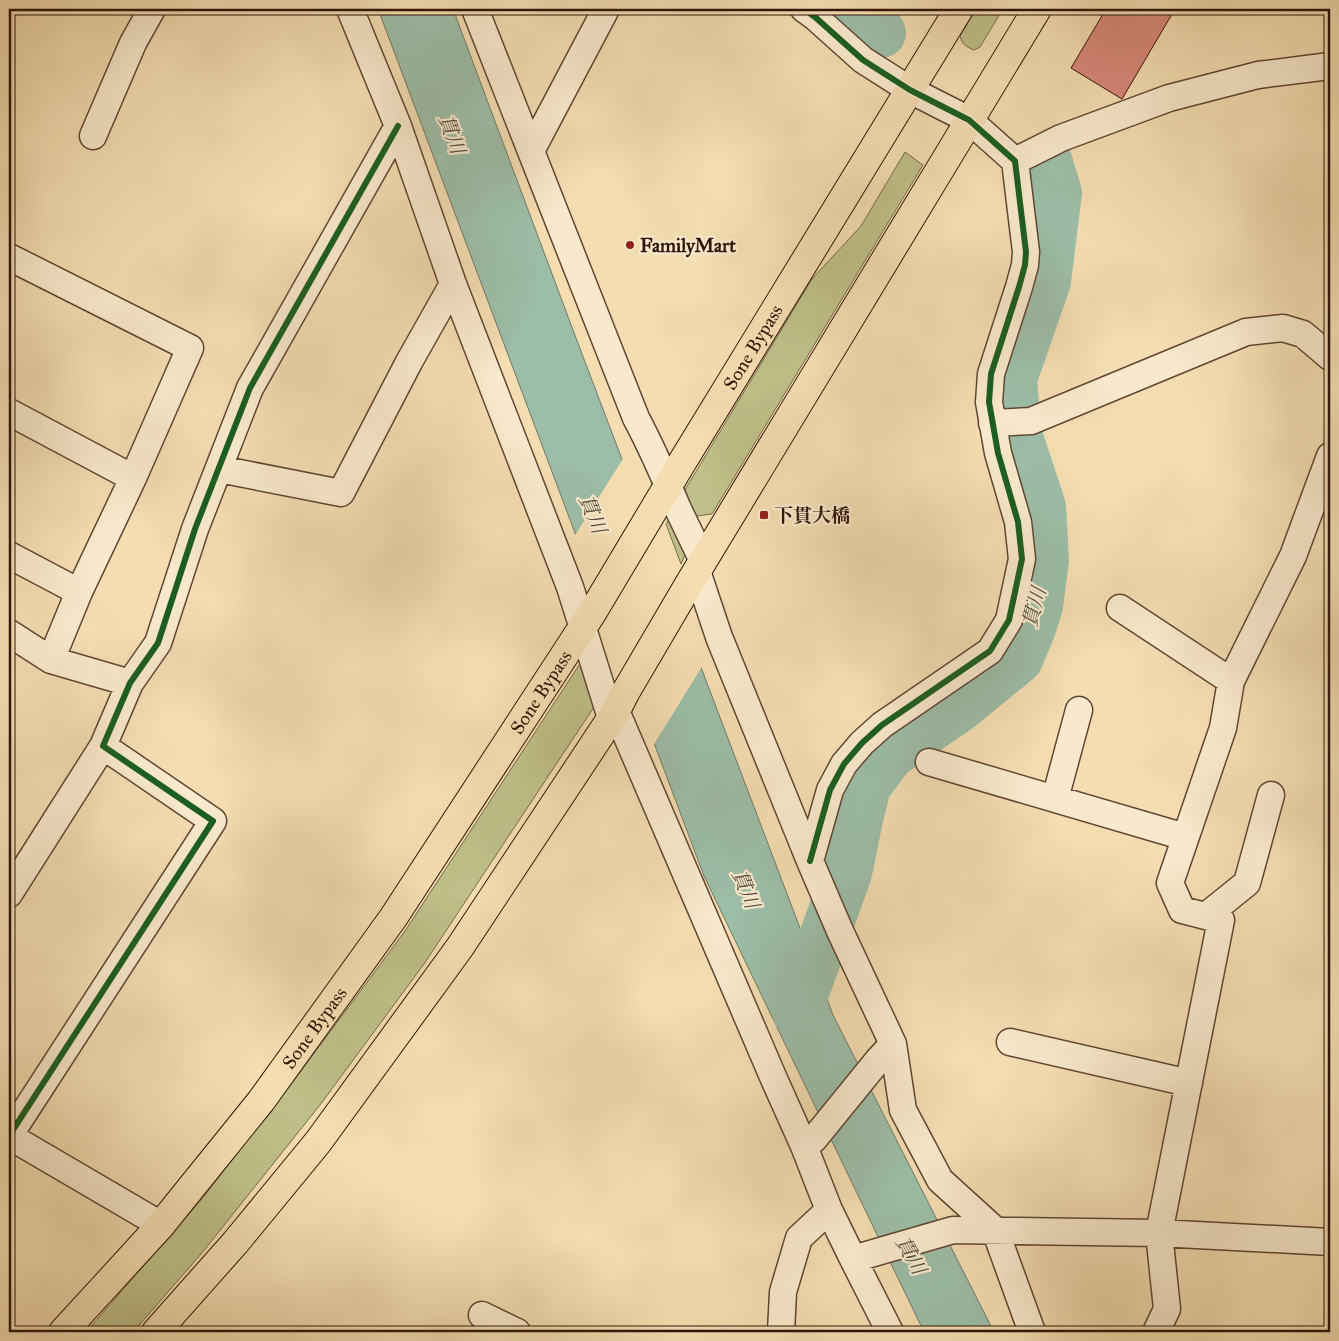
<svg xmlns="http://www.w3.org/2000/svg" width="1339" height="1341" viewBox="0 0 1339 1341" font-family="'IM FELL Great Primer','Noto Serif JP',serif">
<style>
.green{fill:#bfc089;stroke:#776a49}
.water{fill:#9cbda7;stroke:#707968}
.pier{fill:#f4ddb1}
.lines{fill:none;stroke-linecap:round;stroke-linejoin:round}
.river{stroke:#9cbda7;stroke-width:50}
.building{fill:#d8887a;stroke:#2f1409}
.street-casing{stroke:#604633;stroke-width:29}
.highway-casing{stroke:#2f1409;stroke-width:30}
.street{stroke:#f8e9cc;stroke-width:26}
.highway{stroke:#f4ddb1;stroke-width:28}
.cycleway-casing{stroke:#f8e9cc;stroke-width:9}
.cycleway{stroke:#1b5e20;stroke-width:6}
.poi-dot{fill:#8f2418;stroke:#f8e9cc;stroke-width:2}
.labels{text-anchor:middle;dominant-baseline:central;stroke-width:4.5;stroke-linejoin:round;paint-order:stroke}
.poi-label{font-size:19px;font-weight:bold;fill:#2f1409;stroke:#f8e9cc;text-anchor:start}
.street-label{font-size:19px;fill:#2f1409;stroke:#f8e9cc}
.water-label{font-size:20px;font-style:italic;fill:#554f40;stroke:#f8e9cc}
</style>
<rect width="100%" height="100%" fill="#f4ddb1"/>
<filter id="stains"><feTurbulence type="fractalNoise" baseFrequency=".004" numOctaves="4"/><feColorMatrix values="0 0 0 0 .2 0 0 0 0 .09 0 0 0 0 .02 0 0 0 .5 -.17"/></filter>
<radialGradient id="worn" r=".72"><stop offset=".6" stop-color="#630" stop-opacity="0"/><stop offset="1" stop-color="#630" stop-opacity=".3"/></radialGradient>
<path class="green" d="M976 9H1003L980 47 974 50C966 47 962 44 960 36Z
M905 152 923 165 712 514 697 516 686 508 683 493 812 279 861 226Z
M672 515 687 550 681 564 666 524Z
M583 659 596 704 424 964 320 1105 201 1254 133 1332H86L201 1200 292 1083 405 931Z"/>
<path class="water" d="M378 9H453L579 346 833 1015 994 1332H924L704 876Z"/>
<path class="pier" d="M624 457 703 665 653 746 574 537Z"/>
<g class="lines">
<path class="river" d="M848 9 881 33
M797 1012 847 873 858 819 866 786 890 754 958 708 1018 659 1031 628 1038 606 1044 560 1041 507 1016 431 1012 379 1046 281 1057 193 1047 160"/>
</g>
<path class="building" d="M1106 9H1175L1122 99 1071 68Z"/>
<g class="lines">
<g class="street-casing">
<path id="street" d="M350 9 398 126 453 284 570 587 611 718
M475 9 636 418C652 448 665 478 678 509 686 526 695 544 703 561
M804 9 815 17 863 60 910 90 969 120 1015 161 1026 252 1025 265 1019 287 991 374 989 402 998 453 1018 522 1022 559 1009 620 990 651 882 725 862 743 844 764 830 790 810 861
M93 136 133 43 152 9
M531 151 606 9
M1015 161 1061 138 1169 98 1258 75 1330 66
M9 257 190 348 133 478 79 592 51 660
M9 412 133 478
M992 423 1031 421 1246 332 1283 328 1303 334 1330 357
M219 469 341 493 409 362 453 284
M9 555 79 592
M697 571 719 637 810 861 840 931 893 1044 903 1110 940 1180 995 1230 1032 1332
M1120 608 1231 681 1223 728 1170 883 1182 910 1221 920 1159 1233 1167 1309 1156 1332
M9 633 51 660 130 683
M1231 681 1293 556 1330 456
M616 711 774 1079 804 1146 829 1210
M929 762 1185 837
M1055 799 1079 710
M9 894 103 746
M1206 916 1247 883 1271 795
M1010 1042 1189 1083
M9 1136 213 821 103 746 130 683 158 643 195 529 250 388 398 126
M9 1136 161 1225
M804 1146 814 1139 879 1059 893 1044
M853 1259 953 1230 1159 1233 1330 1242
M482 1315 517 1332
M781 1332 783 1292 799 1238 829 1210 853 1259 890 1332"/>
</g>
<g class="highway-casing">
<g id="highway">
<path id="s1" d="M63 1332 161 1225 261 1101 393 918 592 613 681 464 959 9"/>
<path d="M156 1332 235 1243 318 1142 460 947 616 711 625 693 689 584 1037 9"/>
</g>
</g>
<use href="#street" class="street"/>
<use href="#highway" class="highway"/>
<g class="cycleway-casing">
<path id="cycleway" d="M804 9 815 17 863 60 910 90 969 120 1015 161 1026 252 1025 265 1019 287 991 374 989 402 998 453 1018 522 1022 559 1009 620 990 651 882 725 862 743 844 764 830 790 810 861
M9 1136 213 821 103 746 130 683 158 643 195 529 250 388 398 126"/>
</g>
<use href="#cycleway" class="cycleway"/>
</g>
<g class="poi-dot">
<circle cx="630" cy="245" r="5"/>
<rect x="759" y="510" width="10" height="10" rx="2.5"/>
</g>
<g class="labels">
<g class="poi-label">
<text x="640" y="245">FamilyMart</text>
<text x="774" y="515">下貫大橋</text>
</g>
<g class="street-label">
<text stroke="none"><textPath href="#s1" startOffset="1205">Sone Bypass</textPath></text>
<text stroke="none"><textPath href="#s1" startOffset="800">Sone Bypass</textPath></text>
<text stroke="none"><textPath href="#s1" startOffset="395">Sone Bypass</textPath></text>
</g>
<g class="water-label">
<text transform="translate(452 134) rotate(70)">貫川</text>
<text transform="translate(593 514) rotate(68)">貫川</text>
<text transform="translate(1034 607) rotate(-75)">貫川</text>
<text transform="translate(746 889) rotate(68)">貫川</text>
<text transform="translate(911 1255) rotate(61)">貫川</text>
</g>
</g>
<rect width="1339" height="1341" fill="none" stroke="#f4ddb1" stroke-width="30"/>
<rect x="10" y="10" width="1319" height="1321" fill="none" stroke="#2f1409" stroke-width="2.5"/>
<rect x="15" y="15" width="1309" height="1311" fill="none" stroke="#2f1409"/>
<rect width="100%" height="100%" filter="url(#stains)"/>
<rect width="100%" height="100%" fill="url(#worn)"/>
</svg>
